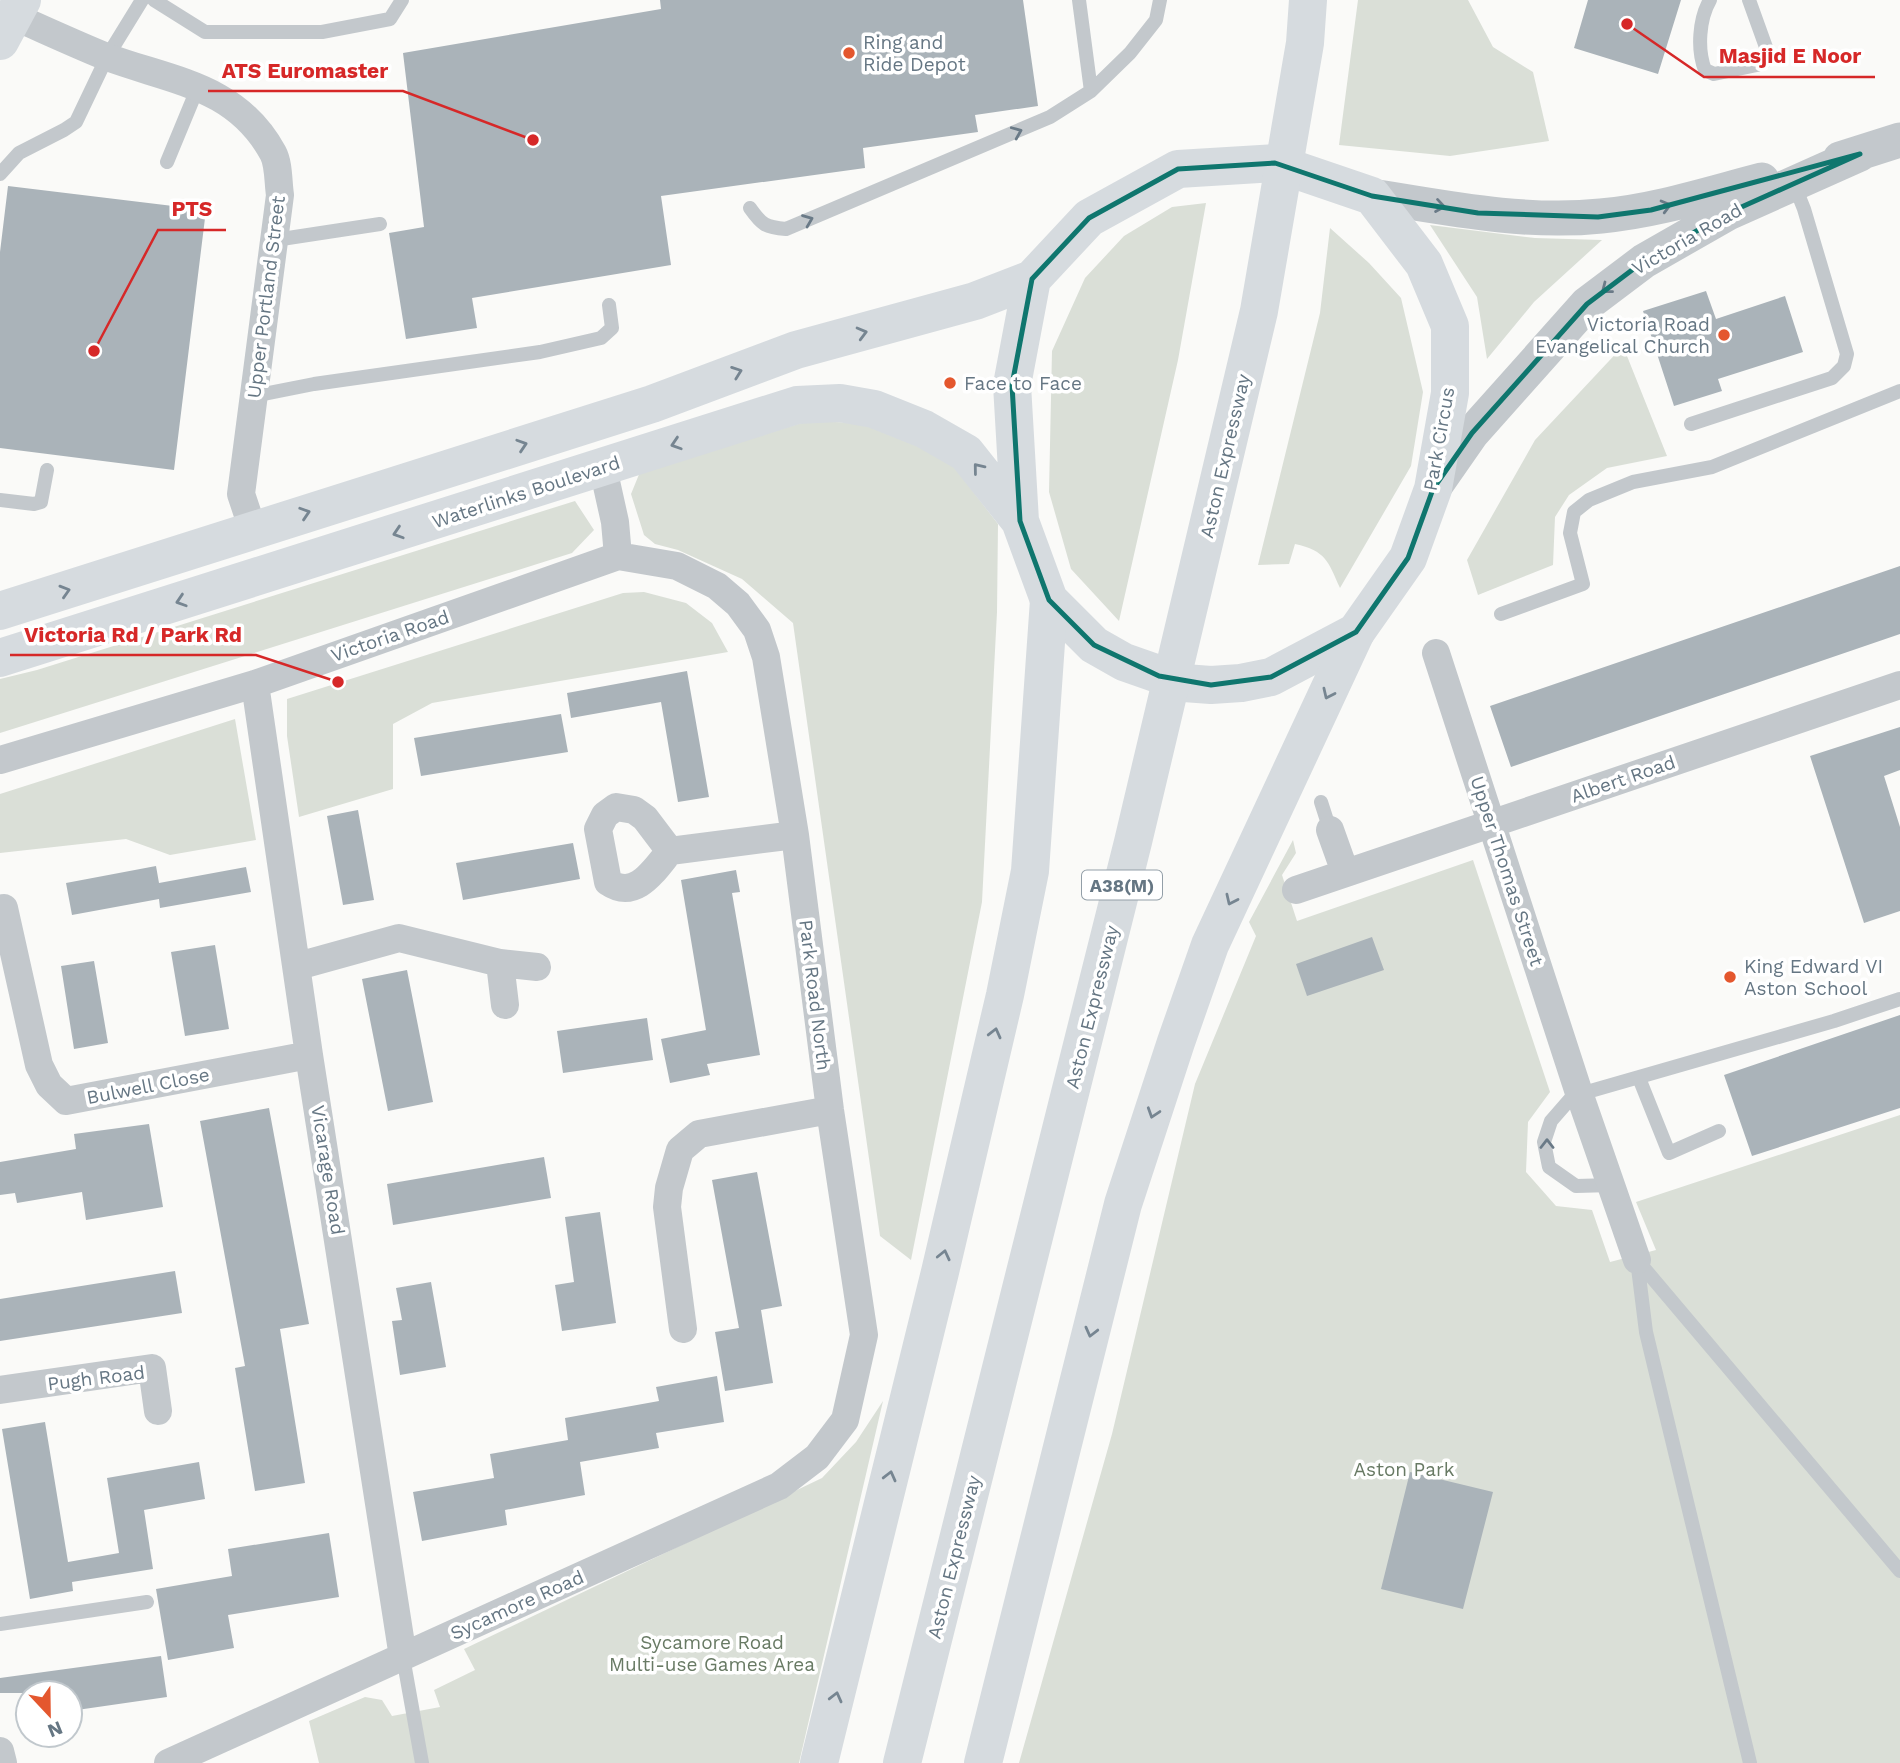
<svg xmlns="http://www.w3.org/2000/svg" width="1900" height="1763" viewBox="0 0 1900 1763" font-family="'Work Sans',sans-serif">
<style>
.green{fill:#dadfd7}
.building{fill:#aab3b9}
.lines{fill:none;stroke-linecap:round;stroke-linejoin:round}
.service{stroke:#c3c8cc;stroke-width:14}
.minor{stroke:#c3c8cc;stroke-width:28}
.tertiary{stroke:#c3c8cc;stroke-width:35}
.secondary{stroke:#d6dbdf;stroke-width:38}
.primary{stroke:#d6dbdf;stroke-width:38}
.motorway{stroke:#d6dbdf;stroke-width:38}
.oneway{stroke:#6a7a87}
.oneway2{stroke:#768591}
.marked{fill:none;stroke:#0f766e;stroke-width:5;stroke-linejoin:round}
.poi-dot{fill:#e4572e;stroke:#fff;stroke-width:2.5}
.labels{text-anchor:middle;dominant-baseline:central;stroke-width:7;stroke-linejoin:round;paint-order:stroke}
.shield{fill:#fff;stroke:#939fa8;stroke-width:2}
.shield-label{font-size:18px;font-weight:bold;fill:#657683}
.poi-label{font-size:19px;fill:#657683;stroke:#fff;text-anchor:start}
.street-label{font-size:19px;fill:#657683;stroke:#fff}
.park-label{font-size:19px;fill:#687a64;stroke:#fff}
.leader{fill:none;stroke:#d62828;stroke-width:2.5}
.callout-dot{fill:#d62828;stroke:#fff;stroke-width:2.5}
.callout-label{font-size:21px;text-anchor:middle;font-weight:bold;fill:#d62828;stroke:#fff;stroke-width:7;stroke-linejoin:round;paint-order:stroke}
</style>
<rect width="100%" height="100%" fill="#fafaf8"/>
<path class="green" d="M1358 0H1468L1493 47 1533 72 1549 141 1450 156 1339 145Z
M1206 203 1178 360 1119 621 1071 569 1049 492 1052 351 1085 278 1124 236 1172 207Z
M1430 225 1535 238 1602 240 1534 302 1487 359 1477 297Z
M1330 228 1369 263 1401 298 1423 392 1411 466 1340 588C1328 561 1326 551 1295 544L1289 564 1258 565 1320 313Z
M1623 346 1667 456 1607 468 1569 495 1555 517 1553 565 1478 595 1467 560 1535 440Z
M808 421 862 423 948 459 998 524 997 612 982 902 911 1260 880 1236 793 623 742 579 678 550 655 544 644 535 631 494 640 472Z
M575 501 594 530 572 553 0 733V679L37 670Z
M644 592 686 603 712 623 728 652 432 703 393 724V789L299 817 287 736V699L623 593Z
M235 719 256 840 170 855 126 839 0 853V794Z
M1293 840 1296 853 1282 875 1297 921 1473 860 1550 1092 1528 1122 1526 1172 1556 1206 1592 1210 1610 1262 1656 1250 1636 1202 1900 1115V1763H1019L1112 1434 1195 1084 1256 936 1249 922Z
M883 1401 799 1763H319L309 1721 365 1697 382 1700 392 1716 440 1707 434 1690 475 1670 464 1649 822 1478 856 1442Z"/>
<path class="building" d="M660 0H1023L1038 106 975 115 978 132 863 148 865 168 661 196 671 265 472 298 477 328 406 339 389 233 424 227 403 53 661 9Z
M1588 0H1681L1658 74 1574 48Z
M8 186 206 210 174 470 0 448V252Z
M1706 291 1716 319 1785 296 1803 352 1718 379 1722 391 1674 406 1643 311Z
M1900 566V634L1511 767 1490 706Z
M687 671 709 797 678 802 661 702 571 718 567 693Z
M561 714 568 752 421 776 414 738Z
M1900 727V770L1884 776 1900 827V911L1864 923 1810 756Z
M358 810 374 900 343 905 327 816Z
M573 843 580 879 463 900 456 863Z
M156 866 159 883 246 867 251 892 160 908 159 899 72 915 66 883Z
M736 870 740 892 732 893 760 1055 707 1064 710 1075 670 1083 661 1039 706 1030 681 880Z
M1372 937 1384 970 1307 996 1296 964Z
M215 945 229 1029 185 1036 171 952Z
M94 961 108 1043 74 1049 61 966Z
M407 970 433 1102 388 1111 362 979Z
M1900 1015V1108L1752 1156 1724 1075Z
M647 1018 653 1060 563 1073 557 1031Z
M269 1108 309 1324 280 1329 305 1483 255 1491 235 1368 245 1366 200 1121Z
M149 1124 163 1207 86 1220 82 1192 17 1203 15 1193 0 1195V1162L76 1149 74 1134Z
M544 1157 551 1198 393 1225 387 1184Z
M757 1172 782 1306 761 1310 773 1383 725 1391 715 1332 739 1328 712 1180Z
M600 1212 616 1323 562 1331 555 1285 574 1282 565 1217Z
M175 1271 182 1313 0 1341V1299Z
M431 1282 446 1367 400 1375 392 1321 402 1320 396 1288Z
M717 1376 724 1422 656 1433 659 1448 580 1462 585 1495 505 1510 507 1525 422 1541 413 1492 494 1478 490 1454 568 1440 565 1418 659 1401 656 1387Z
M45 1422 68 1562 119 1553 107 1478 199 1462 205 1499 144 1510 153 1569 72 1582 73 1591 30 1599 2 1429Z
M1410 1472 1493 1492 1463 1609 1381 1589Z
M329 1533 339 1597 228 1615 234 1648 168 1660 156 1589 232 1576 228 1549Z
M161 1656 167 1697 70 1711V1693H0V1678Z"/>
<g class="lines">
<path class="service" d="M154 0 205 32H322L390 19 402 0
M1079 0 1091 91
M1710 0C1699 19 1697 50 1705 70L1714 74 1757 65 1764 62 1767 50 1749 0
M167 162 198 87
M0 174 19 153 64 130 76 122 107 57 142 0
M750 208C762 225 765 227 786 229L1050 117 1091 91 1130 53 1156 20 1160 0
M275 240 380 224
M254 396 314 384 540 352 601 338 612 328 609 305
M1691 424 1832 378 1844 366 1847 354 1804 209 1794 184
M0 500 34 504 41 502 47 470
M1501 614 1583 584 1570 533 1574 512 1589 500 1633 482 1712 467 1900 391
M1321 802 1330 830
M1639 1078 1669 1153 1719 1131
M1578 1090 1551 1121 1544 1142 1549 1167 1576 1186 1612 1185
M1580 1094 1834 1021 1900 999
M1637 1260 1646 1332 1750 1763
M1638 1261 1900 1571
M0 1624 147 1602
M403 1657 422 1763"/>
<path class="minor" d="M13 16C45 30 75 44 107 57 171 81 236 85 273 153 279 164 278 182 280 195L241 494 253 530
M603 468 615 522 618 556
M1436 653 1578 1090 1637 1260
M255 684 309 1055 403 1657
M0 760 255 684 618 556 677 566 717 586 738 604 757 630 766 657 795 835 830 1110 864 1335 845 1420 817 1457 779 1486 168 1763
M616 807 634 810 645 818 670 851C654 870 636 901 608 882L598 829 605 815Z
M1330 830 1345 872
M670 851 795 835
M1296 890 1900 685
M4 908 39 1065 49 1085 66 1101 309 1055
M500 963 505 1005
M298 966 399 938 500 963 537 967
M683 1329 667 1207 669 1188 680 1150 699 1134 830 1110
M0 1390 152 1368 158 1411
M0 1751 3 1763"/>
<path class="tertiary" d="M1840 159 1900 140
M1372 196C1447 208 1525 224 1601 216 1656 211 1708 194 1762 180
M1433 489 1472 433 1587 304 1644 261 1728 213 1860 154"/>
<path class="secondary" d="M1275 163 1372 196 1424 264 1450 326V393L1433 489 1408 558 1356 632 1271 677 1241 683 1211 685 1184 683 1124 662 1094 645 1049 600 1020 521 1012 385 1032 279 1089 218 1178 169Z
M0 611 652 404 796 350 975 301 1032 279
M0 658 797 405 840 403 874 409 924 429 966 453 1020 521"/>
<path class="primary" d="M0 41 22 0"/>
<path class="motorway" d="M819 1763 940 1272 1005 995 1030 871 1049 600
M902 1763 1133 842 1259 311 1305 43 1308 0
M983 1763 1123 1204 1176 1042 1210 945 1356 632"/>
</g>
<defs><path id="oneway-chevron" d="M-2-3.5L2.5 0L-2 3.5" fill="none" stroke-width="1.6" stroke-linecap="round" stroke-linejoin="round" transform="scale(1.75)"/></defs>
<g class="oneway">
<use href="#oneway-chevron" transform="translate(1017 132) rotate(-23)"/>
<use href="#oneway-chevron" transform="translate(1440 206) rotate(9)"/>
<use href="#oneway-chevron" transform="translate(1666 206) rotate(-15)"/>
<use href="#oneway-chevron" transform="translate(808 220) rotate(-22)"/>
<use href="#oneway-chevron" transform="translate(1606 289) rotate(142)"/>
<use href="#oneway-chevron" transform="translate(1547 1144) rotate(-90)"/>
</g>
<g class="oneway2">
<use href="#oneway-chevron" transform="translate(862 333) rotate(-15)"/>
<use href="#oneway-chevron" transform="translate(737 372) rotate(-20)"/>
<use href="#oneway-chevron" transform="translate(676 444) rotate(162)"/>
<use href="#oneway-chevron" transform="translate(522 445) rotate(-18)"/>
<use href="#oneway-chevron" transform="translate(978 468) rotate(-129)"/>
<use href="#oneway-chevron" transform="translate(305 513) rotate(-18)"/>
<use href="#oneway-chevron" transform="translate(398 533) rotate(162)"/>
<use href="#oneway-chevron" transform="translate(65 591) rotate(-17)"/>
<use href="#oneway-chevron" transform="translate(181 601) rotate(162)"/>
<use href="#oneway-chevron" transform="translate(1328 694) rotate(115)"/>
<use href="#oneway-chevron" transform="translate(1231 900) rotate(115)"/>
<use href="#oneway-chevron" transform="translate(995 1033) rotate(-76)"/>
<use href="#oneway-chevron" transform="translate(1153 1113) rotate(108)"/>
<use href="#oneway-chevron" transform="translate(944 1255) rotate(-77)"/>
<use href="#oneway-chevron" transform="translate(1091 1332) rotate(104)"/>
<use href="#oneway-chevron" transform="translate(890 1476) rotate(-76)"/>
<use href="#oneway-chevron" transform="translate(836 1697) rotate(-76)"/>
</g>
<path class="marked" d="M1860 154 1728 213 1644 261 1587 304 1472 433 1433 489 1408 558 1356 632 1271 677 1211 685 1159 676 1094 645 1049 600 1020 521 1012 385 1032 279 1089 218 1178 169 1275 163 1372 196 1478 213 1598 217 1651 210Z"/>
<g class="poi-dot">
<circle cx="849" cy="53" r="7"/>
<circle cx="1724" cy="335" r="7"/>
<circle cx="950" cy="383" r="7"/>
<circle cx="1730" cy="977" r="7"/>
</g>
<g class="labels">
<rect class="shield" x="1082" y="870.5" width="80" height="29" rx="5"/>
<g class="shield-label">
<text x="1122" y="885">A38(M)</text>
</g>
<g class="poi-label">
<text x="863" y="42">Ring and<tspan x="863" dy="22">Ride Depot</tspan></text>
<text x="1710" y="324" text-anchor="end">Victoria Road<tspan x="1710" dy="22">Evangelical Church</tspan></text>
<text x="964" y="383">Face to Face</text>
<text x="1744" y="966">King Edward VI<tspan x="1744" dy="22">Aston School</tspan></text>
</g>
<g class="street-label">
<text transform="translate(1687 239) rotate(-30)">Victoria Road</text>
<text transform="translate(266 297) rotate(-83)">Upper Portland Street</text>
<text transform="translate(1439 439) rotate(-80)">Park Circus</text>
<text transform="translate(1225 456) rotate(-77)">Aston Expressway</text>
<text transform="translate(526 492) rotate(-18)">Waterlinks Boulevard</text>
<text transform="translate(390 636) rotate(-19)">Victoria Road</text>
<text transform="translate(1623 779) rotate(-19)">Albert Road</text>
<text transform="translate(1507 871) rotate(72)">Upper Thomas Street</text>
<text transform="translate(815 995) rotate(83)">Park Road North</text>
<text transform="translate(1092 1007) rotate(-76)">Aston Expressway</text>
<text transform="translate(148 1086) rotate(-11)">Bulwell Close</text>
<text transform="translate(328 1170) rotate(81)">Vicarage Road</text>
<text transform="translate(96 1378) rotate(-7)">Pugh Road</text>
<text transform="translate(954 1557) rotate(-76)">Aston Expressway</text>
<text transform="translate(517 1605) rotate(-24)">Sycamore Road</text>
</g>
<g class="park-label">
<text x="1404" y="1469">Aston Park</text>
<text x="712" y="1642">Sycamore Road<tspan x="712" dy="22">Multi-use Games Area</tspan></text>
</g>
</g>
<path class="leader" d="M1627 24L1704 77H1875M533 140L403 91H208M94 351L158 230H226M338 682L256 655H10"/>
<g class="callout-dot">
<circle cx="1627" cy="24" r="7"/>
<circle cx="533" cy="140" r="7"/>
<circle cx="94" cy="351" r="7"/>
<circle cx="338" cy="682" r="7"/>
</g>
<g class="callout-label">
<text x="1790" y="63">Masjid E Noor</text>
<text x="305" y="78">ATS Euromaster</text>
<text x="192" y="216">PTS</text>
<text x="133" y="642">Victoria Rd / Park Rd</text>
</g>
<g transform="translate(49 1714) rotate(158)"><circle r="33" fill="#ffffff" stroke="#c1c8cd" stroke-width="2"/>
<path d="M0-5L12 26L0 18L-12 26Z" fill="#e4572e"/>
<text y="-10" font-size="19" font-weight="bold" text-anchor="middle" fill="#657683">N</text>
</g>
</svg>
